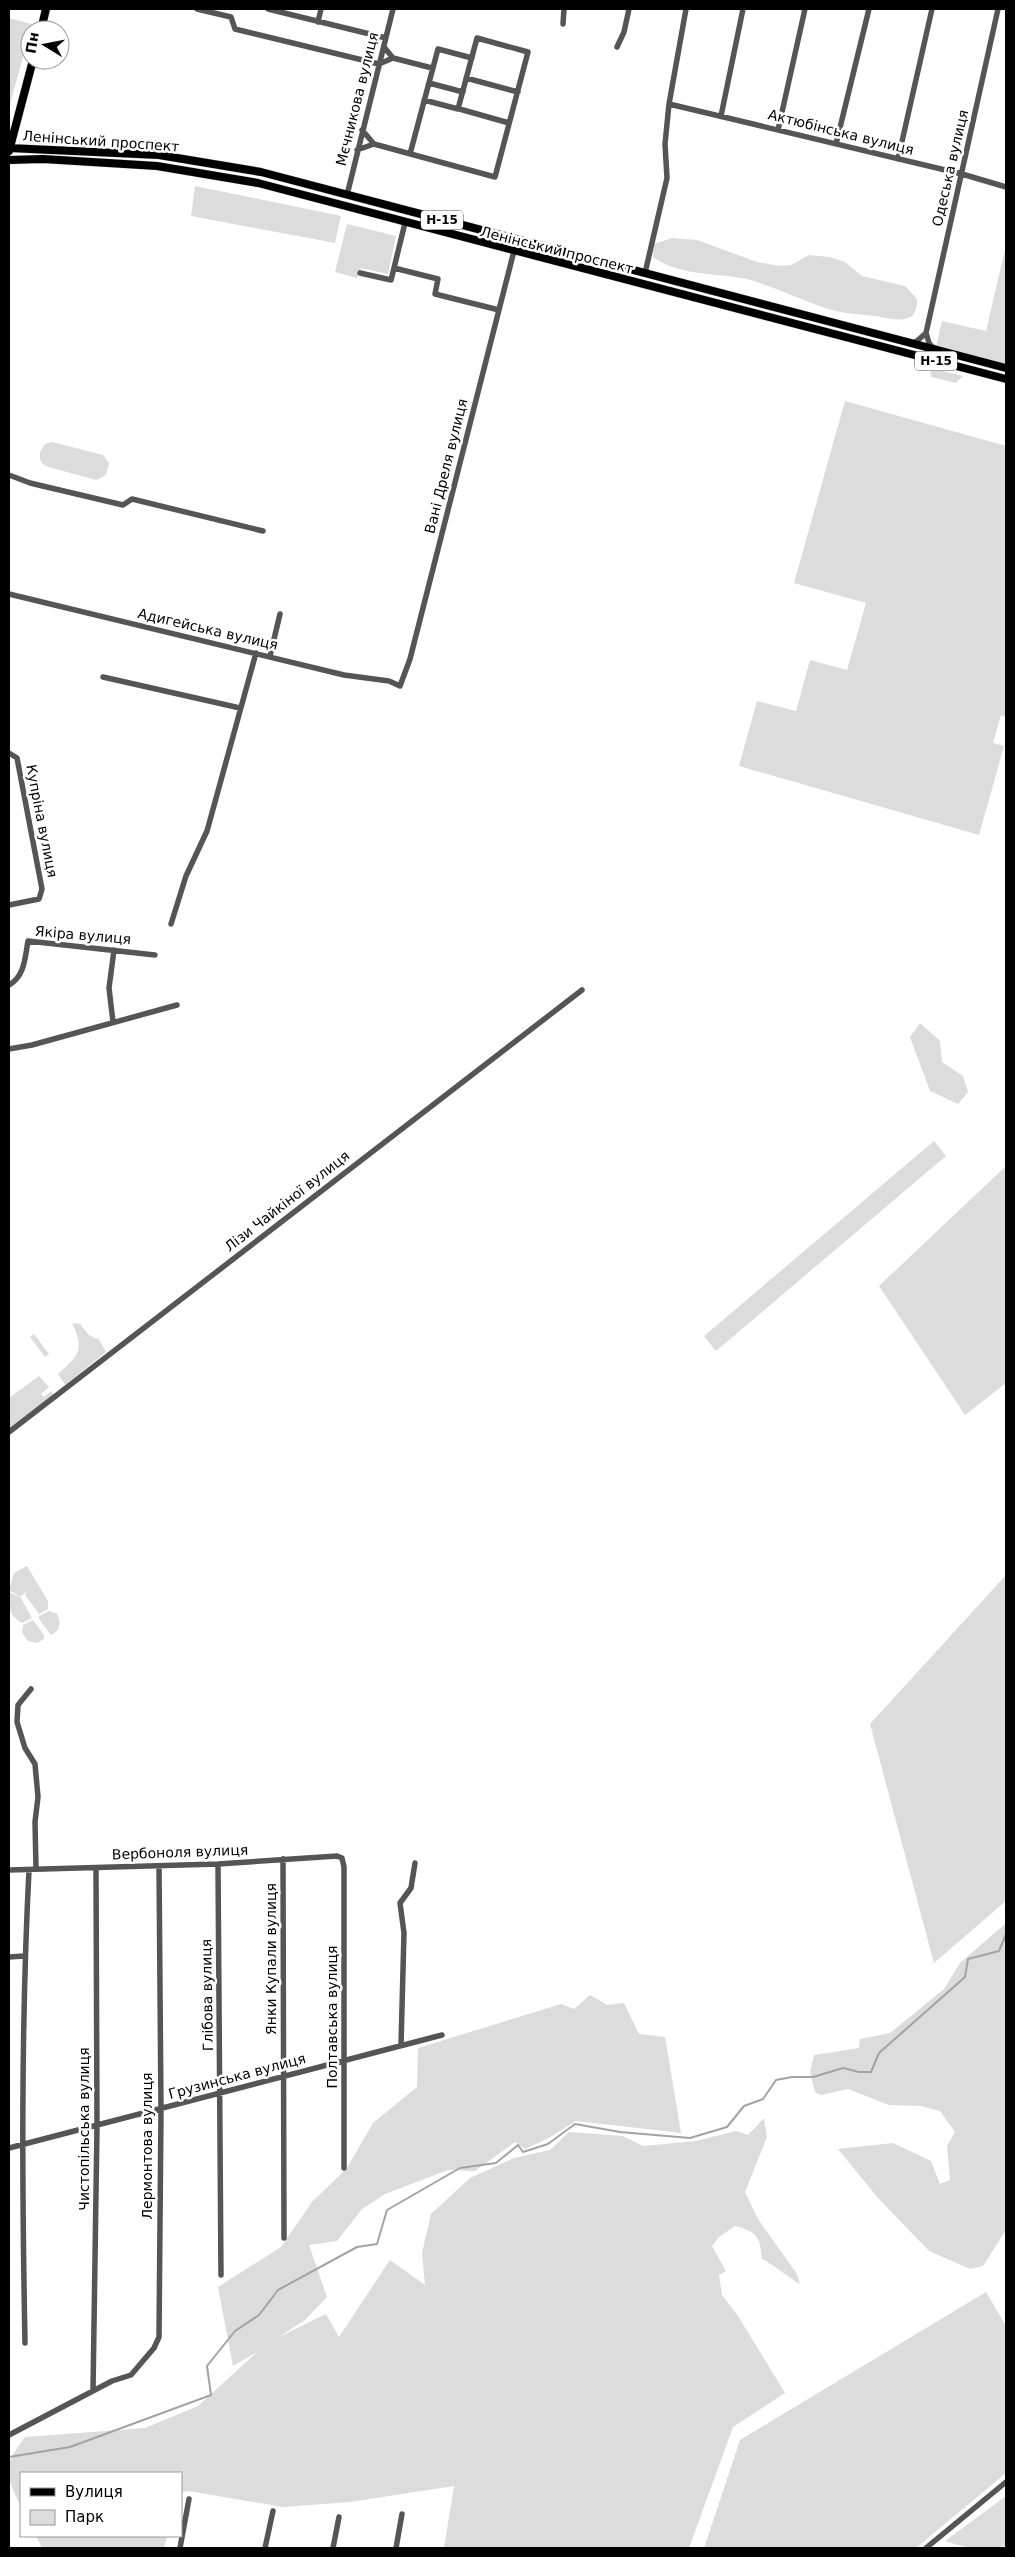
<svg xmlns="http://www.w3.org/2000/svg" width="1015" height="2557" viewBox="0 0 1015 2557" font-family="'DejaVu Sans',sans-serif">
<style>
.green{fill:#dcdcdc}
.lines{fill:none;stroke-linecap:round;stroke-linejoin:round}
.stream{stroke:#a3a3a3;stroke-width:2}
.major-casing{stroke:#dbdbdb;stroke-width:9}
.minor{stroke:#555;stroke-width:5.5}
.major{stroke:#000;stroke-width:8}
.labels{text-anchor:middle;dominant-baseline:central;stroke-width:5;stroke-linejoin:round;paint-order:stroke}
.shield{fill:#fff;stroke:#4c4c4c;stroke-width:1}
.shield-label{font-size:12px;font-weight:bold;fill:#000}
.street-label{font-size:14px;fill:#000;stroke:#fff}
</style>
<rect width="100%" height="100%" fill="#fff"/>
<path class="green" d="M9 18 32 24 9 108Z
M195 186 341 216 335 243 191 216Z
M347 224 396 236 388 274 361 268 357 278 335 272Z
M672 238 697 240 757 262 780 266 791 265 809 255 829 257 845 262 862 276 905 286 917 299C917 306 916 316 908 318 898 322 884 317 874 316 860 314 845 314 832 310 808 303 784 291 760 283 725 270 686 280 653 257L654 244Z
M1006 245V364L936 347 942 321 986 331Z
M930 368 963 376 956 383 931 377Z
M845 401 1006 446V717L1001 715 993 743 1004 746 979 835 739 766 757 701 796 711 810 660 847 670 866 603 794 583Z
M52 442 103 455 109 463 106 475 96 480 45 466C37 460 39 451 45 444Z
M920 1023 940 1041 942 1062 963 1076 968 1092 958 1104 930 1091 910 1037Z
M934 1141 946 1156 716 1351 704 1336Z
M1006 1166V1383L965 1415 879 1286Z
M72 1323 80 1324 89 1335 96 1339 98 1338 106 1352 65 1385 58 1374C79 1355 85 1350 72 1323Z
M34 1334 49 1354 45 1357 30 1337Z
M39 1376 49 1387 41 1394 44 1397 51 1391 54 1395 9 1428V1398Z
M27 1566 48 1601V1609L39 1614 25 1595 27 1591 20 1597 9 1590 14 1573Z
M1006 1575V1901L934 1963 870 1724Z
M9 1592 21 1598 32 1618 22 1623C9 1616 9 1607 9 1592Z
M49 1611 57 1614 60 1622 58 1630 51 1635 39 1619V1616Z
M33 1620 44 1635V1639L37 1643 28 1641 22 1632 23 1625Z
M1006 1923V2230L983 2266 970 2269 929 2251 878 2198 838 2149 893 2143 931 2161 940 2184 950 2180 947 2146 955 2132 940 2111 921 2106 889 2105 848 2089 821 2095 815 2092 810 2072 814 2055 859 2048 860 2039 890 2033 944 1989 960 1963Z
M590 1995 607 2005 624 2003 639 2034 665 2037 681 2133 576 2121 547 2139 525 2149 515 2142 475 2171 448 2170 385 2194 362 2209 337 2241 309 2245 327 2297 305 2320 279 2337 326 2314 339 2337 390 2260 425 2285 422 2253 431 2214 470 2178 514 2158 550 2150 569 2132 623 2136 643 2146 696 2141 736 2131 748 2135 764 2118 767 2137 745 2192 758 2219 797 2274 800 2284C786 2276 776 2266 762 2259 760 2236 757 2232 735 2226L719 2237 712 2246 726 2271 719 2275 722 2295 738 2316 785 2393 733 2427 689 2548H444L454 2486 350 2502 283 2507 188 2491 181 2492V2473H21V2507C5 2473 2 2468 25 2437L145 2428 198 2406 257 2352 233 2366 218 2287 281 2247 312 2202 347 2168 373 2123 417 2087 418 2048 561 2004 574 2009Z
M986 2292 1006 2326V2473L916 2548H704L740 2440Z
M1006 2496V2545C988 2554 964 2547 945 2541Z
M36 2536H167L164 2548H42Z"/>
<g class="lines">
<path class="stream" d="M9 2457 70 2447 211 2395 207 2366 235 2331 259 2315 278 2290 357 2247 377 2244 387 2210 460 2168 496 2163 518 2145 523 2152 548 2144 575 2124 620 2132 690 2138 727 2127 744 2106 763 2099 776 2080 792 2077H813L843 2068 859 2072H871L879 2053 965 1977 968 1959 999 1951 1006 1934"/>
<g class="major-casing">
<path id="major" d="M41 30 46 9
M9 148 159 155 261 172 1006 368
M9 151 33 60
M9 160 43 159 157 166 258 183 1006 379"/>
</g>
<path class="minor" d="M197 9 231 17 235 29 379 64 393 58 384 47
M268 9 386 38
M318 22 321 9
M563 24 564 9
M617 47 624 32 629 9
M393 58 432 68
M466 78 518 92
M429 83 463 92
M669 104 962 174 1006 187
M456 108 509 123
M721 116 743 9
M778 130 805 9
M374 144 495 177 528 52 477 38 458 109 424 100
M836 144 869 9
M357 150 374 144 362 130
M410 154 438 49 472 58
M898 159 932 9
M347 195 393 9
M405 223 394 268 438 279 435 294 499 310
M360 273 391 280 394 268
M645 273 667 178 665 144 669 104 686 9
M912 343 917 341 926 333
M934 349 929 343 926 333 998 9
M9 475 30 483 123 505 132 499 263 531
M9 594 344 675 389 681 400 686 410 659 514 251
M270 656 280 614
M103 677 240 708
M9 753 17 758 42 889 39 899 9 905
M171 924 186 876 207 831 256 653
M9 985C25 976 25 957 28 941L155 955
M113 1022 109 988 114 950
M9 1049 32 1045 177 1005
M9 1432 582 990
M31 1689 18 1705 17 1722 25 1748 35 1764 38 1797 35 1822 36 1869
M283 1859 284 2238
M218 1864 221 2275
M9 1870 218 1864 337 1856 342 1858 344 1867V2168
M9 1957 24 1956
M401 2045 404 1933 400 1903 411 1888 415 1863
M9 2148 442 2035
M25 2343C22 2185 21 2028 29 1870
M93 2391 97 2127 96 1868
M9 2435 112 2381 131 2375 154 2348 159 2337 161 2110 159 1866
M180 2548 189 2499
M265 2548 273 2511
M333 2548 339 2517
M396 2548 402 2514
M926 2548 1006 2482"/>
<use href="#major" class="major"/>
</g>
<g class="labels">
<g class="shield">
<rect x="421" y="210.5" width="42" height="19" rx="4"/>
<rect x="915" y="351.5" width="42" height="19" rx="4"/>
</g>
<g class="shield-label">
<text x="442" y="220">Н-15</text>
<text x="936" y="361">Н-15</text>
</g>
<g class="street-label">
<text transform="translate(357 99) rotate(-76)">Мєчникова вулиця</text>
<text transform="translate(841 132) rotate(14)">Актюбінська вулиця</text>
<text transform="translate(101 141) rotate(4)">Ленінський проспект</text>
<text transform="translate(950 168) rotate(-77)">Одеська вулиця</text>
<text transform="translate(557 250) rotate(14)">Ленінський проспект</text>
<text transform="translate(446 466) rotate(-76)">Вані Дреля вулиця</text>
<text transform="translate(208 629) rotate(13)">Адигейська вулиця</text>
<text transform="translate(42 821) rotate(79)">Купріна вулиця</text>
<text transform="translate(83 935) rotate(5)">Якіра вулиця</text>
<text transform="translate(287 1201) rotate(-38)">Лізи Чайкіної вулиця</text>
<text transform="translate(180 1852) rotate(-2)">Вербоноля вулиця</text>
<text transform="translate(271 1959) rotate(-90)">Янки Купали вулиця</text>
<text transform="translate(207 1995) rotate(-91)">Глібова вулиця</text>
<text transform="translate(332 2017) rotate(-90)">Полтавська вулиця</text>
<text transform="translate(237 2076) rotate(-15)">Грузинська вулиця</text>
<text transform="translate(84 2129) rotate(-90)">Чистопільська вулиця</text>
<text transform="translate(147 2146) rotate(-90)">Лермонтова вулиця</text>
</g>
</g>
<rect width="1015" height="2557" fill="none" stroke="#000000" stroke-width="20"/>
<rect x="20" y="2472" width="162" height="65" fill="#ffffff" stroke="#999999"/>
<rect x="30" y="2488" width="25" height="8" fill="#000000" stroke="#999999"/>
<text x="65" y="2497" font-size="15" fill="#000000">Вулиця</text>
<rect x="30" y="2510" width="25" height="15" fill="#dcdcdc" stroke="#999999"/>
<text x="65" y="2522" font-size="15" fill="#000000">Парк</text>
<g transform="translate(45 45) rotate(280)"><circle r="24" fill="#ffffff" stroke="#999999"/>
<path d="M0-4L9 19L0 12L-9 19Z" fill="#000000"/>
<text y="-8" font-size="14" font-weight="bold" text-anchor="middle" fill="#000000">Пн</text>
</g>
</svg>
